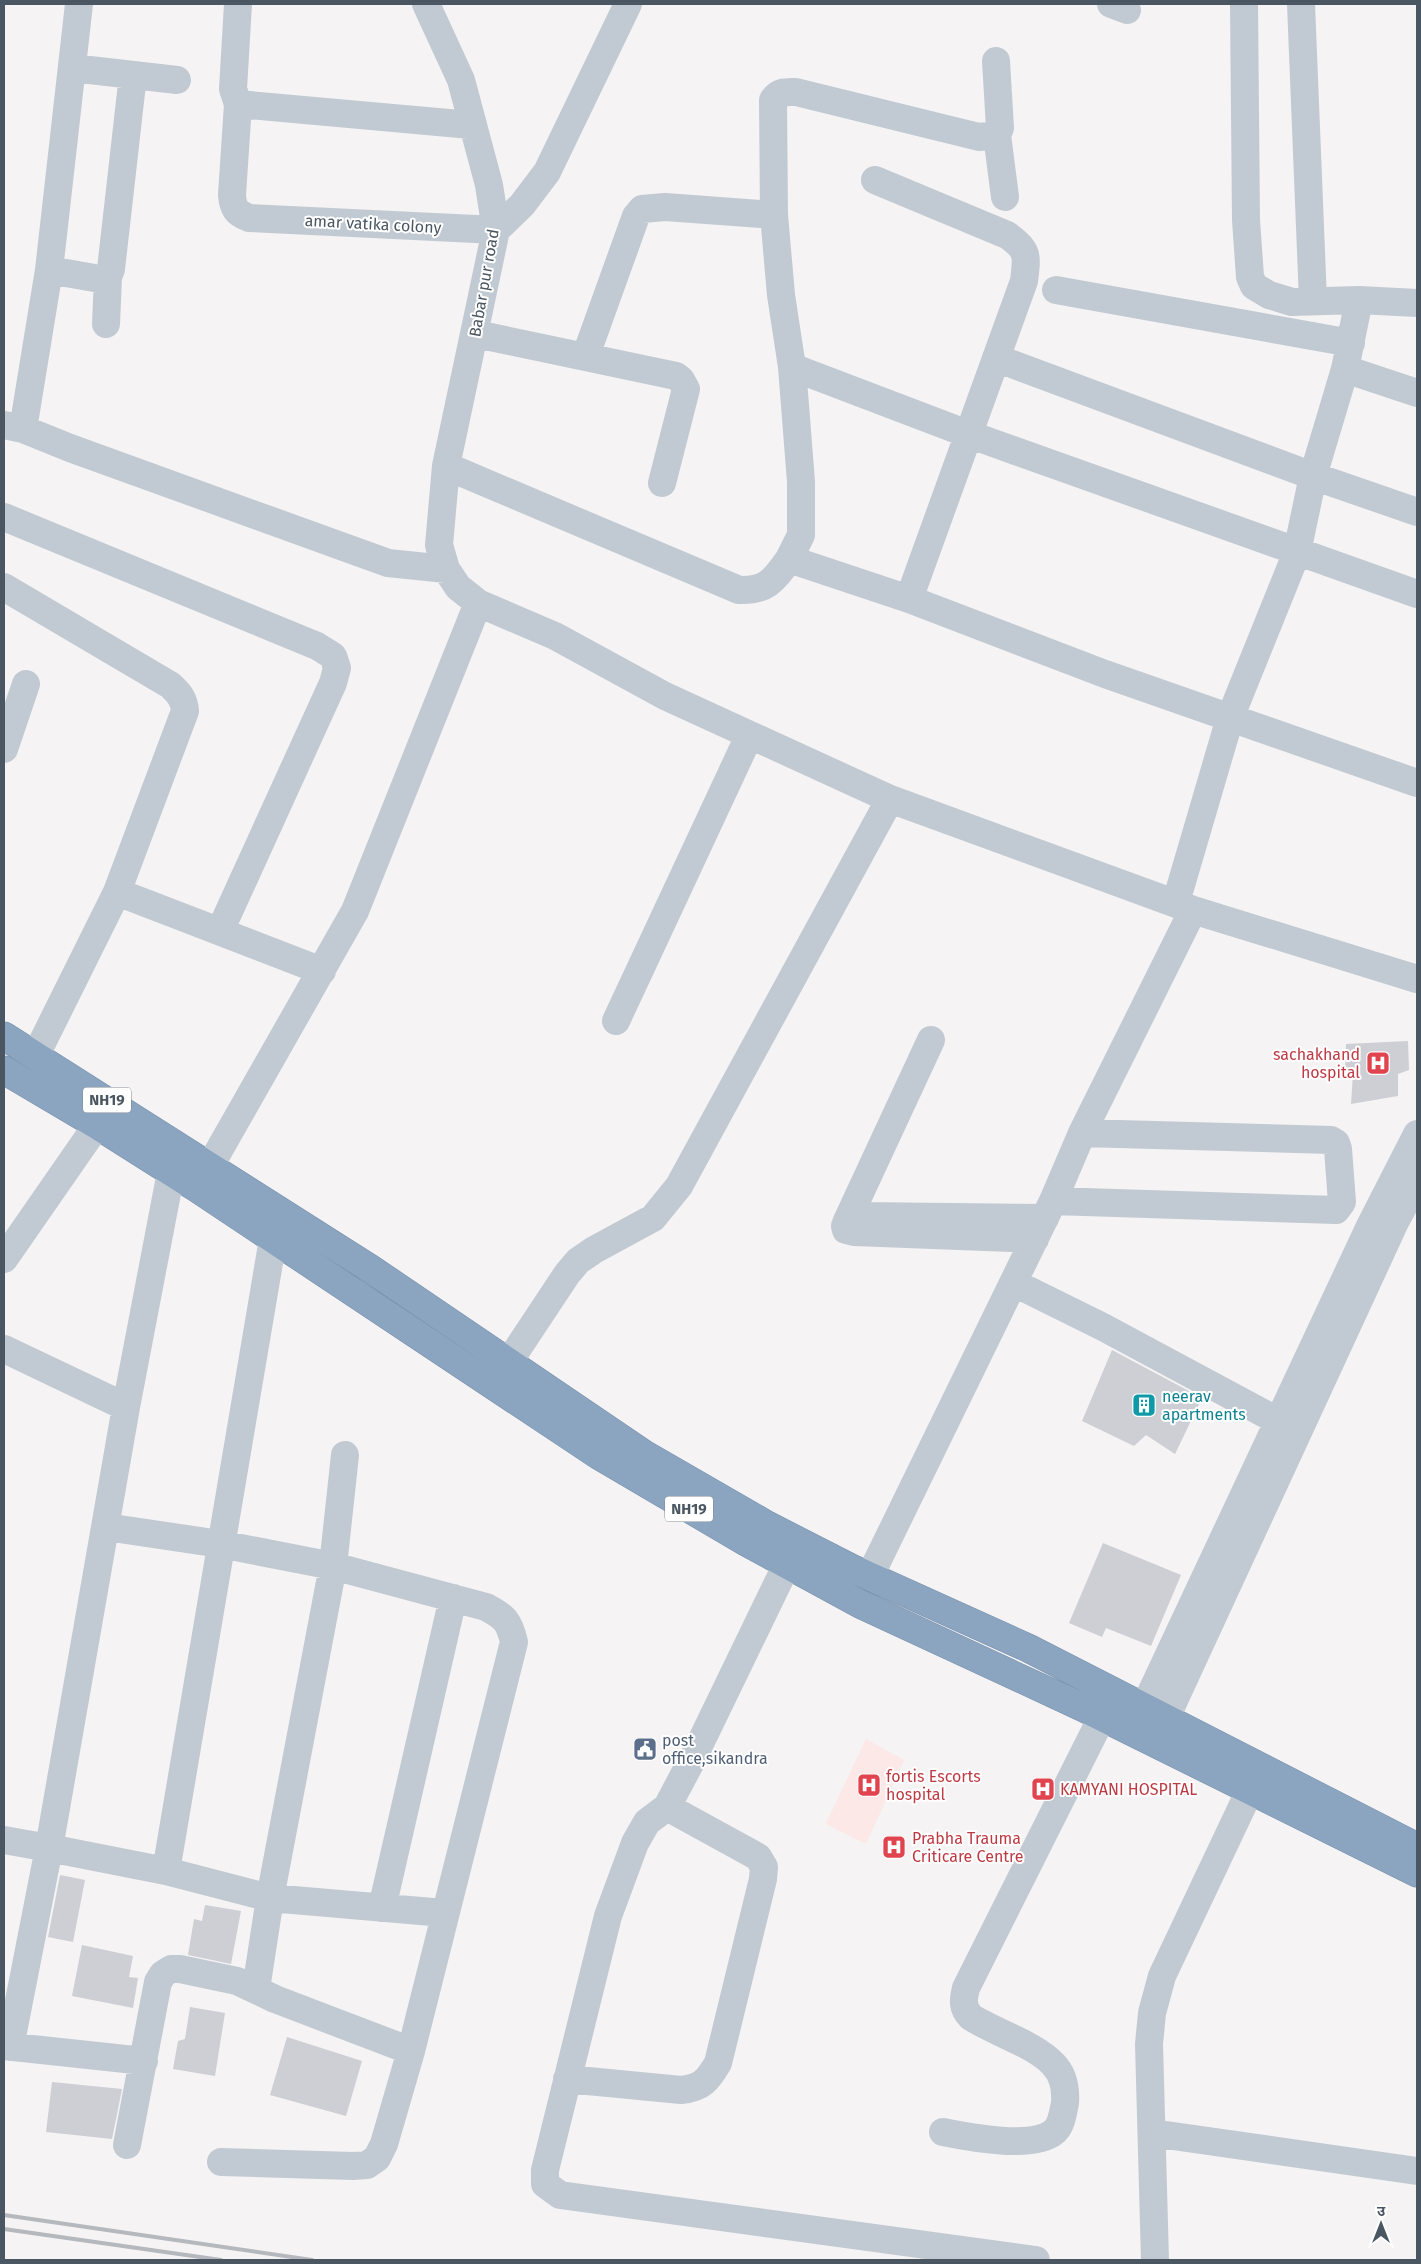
<svg xmlns="http://www.w3.org/2000/svg" width="1421" height="2264" viewBox="0 0 1421 2264" font-family="'Fira Sans','Noto Sans Devanagari',sans-serif">
<style>
.medical{fill:#fce8e6}
.building{fill:#cdcfd5}
.lines{fill:none;stroke-linecap:round;stroke-linejoin:round}
.highway-casing{stroke:#7690ad;stroke-width:29}
.minor{stroke:#c1cad2;stroke-width:28}
.highway{stroke:#8ba5c1;stroke-width:28}
.rail{stroke:#b5b8bd;stroke-width:4}
.labels{text-anchor:middle;dominant-baseline:central;stroke-width:4;stroke-linejoin:round;paint-order:stroke}
.shield{fill:#fff;stroke:#808990;stroke-width:1}
.shield-label{font-size:15px;font-weight:bold;fill:#4a5661}
.street-label{font-size:16px;fill:#4a5661;stroke:#fff}
.health-label{font-size:16px;fill:#be3a42;stroke:#fff;text-anchor:start}
.culture-label{font-size:16px;fill:#0d838f;stroke:#fff;text-anchor:start}
.service-label{font-size:16px;fill:#4e5e75;stroke:#fff;text-anchor:start}
</style>
<rect width="100%" height="100%" fill="#f5f3f3"/>
<path class="medical" d="M866 1739 904 1760 866 1844 826 1824Z"/>
<path class="building" d="M1408 1041 1409 1070 1398 1074V1096L1351 1104 1353 1073 1345 1072 1346 1044Z
M1112 1350 1202 1398 1175 1454 1146 1435 1134 1446 1082 1421Z
M1103 1543 1181 1575 1151 1646 1106 1628 1102 1637 1069 1623Z
M60 1875 85 1880 73 1942 48 1937Z
M205 1905 241 1911 231 1964 188 1955 194 1919 202 1921Z
M82 1945 133 1956 129 1977 138 1978 133 2008 72 1996Z
M190 2007 225 2013 215 2076 173 2069 178 2041 185 2039Z
M287 2037 362 2061 346 2116 270 2095Z
M52 2082 122 2089 112 2139 46 2132Z"/>
<g class="lines">
<g class="highway-casing">
<path id="highway" d="M4 1036 371 1269 644 1454 767 1525 851 1568 1028 1648 1417 1847
M4 1070 97 1125 195 1187 598 1455 746 1542 860 1604 1082 1707 1417 1873"/>
</g>
<path class="minor" d="M238 4 233 89 238 104 232 195C233 208 236 213 249 218L496 230 522 205 547 172 628 4
M426 4 461 80 489 185 496 230 446 466 439 545 446 569 458 587 478 603 555 636 665 696 890 799 1193 910 1417 979
M1111 4 1127 10
M1244 4 1246 220 1250 277 1254 286 1269 295 1292 302 1359 300 1417 303
M1301 4 1313 301
M72 68 177 80
M238 104 471 125
M997 135 1005 197
M875 180 1007 235C1029 250 1027 256 1024 281L909 599
M49 270 100 279 108 277 111 269 133 75
M1056 290 1351 343
M106 324 108 277
M476 334 676 376 681 380 686 389 662 483
M586 355 636 216 642 209 665 207 774 215
M996 358 1313 476 1417 512
M792 367 968 434 1417 594
M1345 369 1417 393
M4 425 23 429 70 448 388 563 446 569
M23 429 49 270 79 4
M446 466 739 590C767 591 774 580 789 559L909 599 1105 674 1417 783
M4 517 317 646 333 656 337 668 333 683 220 931
M789 559 801 535V482L792 367 781 295 774 215 773 100C779 91 786 92 796 92L979 137 997 135 1000 128 996 61
M4 587 170 685C179 693 184 699 185 711L117 892
M4 749 26 684
M1176 902 1230 718 1297 552 1313 476 1345 369 1359 300
M616 1021 749 736
M36 1055 117 892 322 971
M210 1166 355 911 478 603
M1053 1201 1336 1210 1342 1202 1338 1149 1336 1143 1331 1140 1082 1133
M846 1223 931 1040
M1035 1239 854 1232 846 1230 845 1226 850 1219 859 1216 1045 1218
M4 1259 97 1125
M1014 1283 1103 1327 1278 1421
M4 1349 126 1407
M508 1363 567 1274 578 1261 594 1250 653 1218 679 1186 890 799
M106 1527 220 1544 333 1566 486 1607C505 1617 509 1621 514 1642L411 2051 384 2144 377 2158 367 2165 353 2166 221 2162
M787 1564 694 1756 667 1807 647 1822 635 1843 608 1916 545 2170V2184L560 2195 1036 2260
M870 1576 1053 1201 1082 1133 1193 910
M1144 1708 1371 1224 1417 1134
M1165 1720 1395 1222 1417 1181
M4 1840 49 1848 126 1407 171 1172
M166 1871 273 1239
M382 1908 453 1598
M256 1989 270 1898 333 1566 345 1455
M4 2046 144 2061
M10 2047 49 1848 166 1871 270 1898 444 1913
M567 2079 681 2090C702 2088 708 2080 718 2063L763 1879 764 1867 758 1857 667 1807
M943 2132C968 2137 1034 2150 1055 2131 1062 2124 1063 2112 1065 2103 1066 2089 1063 2074 1053 2064 1036 2045 994 2032 971 2017 962 2008 963 2000 966 1988L1102 1717
M1152 2133 1417 2171
M127 2145 158 1982 163 1974 171 1969H180L237 1981 275 1999 411 2051
M1155 2260 1149 2044 1152 2013 1162 1976 1250 1790"/>
<use href="#highway" class="highway"/>
<path class="rail" d="M4 2215 312 2260
M4 2229 221 2260"/>
</g>
<defs>
<g id="hospital-square" transform="scale(1.25)"><rect x="-9" y="-9" width="18" height="18" rx="4" fill="#e0444e" stroke="#fff"/><path d="M-5-5h3v3.5h4V-5h3V5h-3V1.5h-4V5h-3Z" fill="#fff"/></g>
<g id="building-square" transform="scale(1.25)"><rect x="-9" y="-9" width="18" height="18" rx="4" fill="#0f9aa8" stroke="#fff"/><path d="M-4-6H4V6H1V3H-1V6H-4ZM-2.5-4.3h1.7v1.8h-1.7ZM.8-4.3h1.7v1.8H.8ZM-2.5-1h1.7V.8h-1.7ZM.8-1h1.7V.8H.8Z" fill="#fff"/></g>
<g id="civic-square" transform="scale(1.25)"><rect x="-9" y="-9" width="18" height="18" rx="4" fill="#5c6f8a" stroke="#fff"/><path d="M-.6-6.5H3V-4.5H.6V-3L4-1V1h2V6H-6V1h2V-1L-.6-3ZM-1.2 2.5V6h2.4V2.5Z" fill="#fff"/></g>
</defs>
<g fill-rule="evenodd">
<use href="#hospital-square" x="1378" y="1063"/>
<use href="#building-square" x="1144" y="1405"/>
<use href="#civic-square" x="645" y="1749"/>
<use href="#hospital-square" x="869" y="1785"/>
<use href="#hospital-square" x="1043" y="1789"/>
<use href="#hospital-square" x="894" y="1847"/>
</g>
<g class="labels">
<g class="shield">
<rect x="83" y="1087.5" width="48" height="25" rx="4"/>
<rect x="665" y="1496.5" width="48" height="25" rx="4"/>
</g>
<g class="shield-label">
<text x="107" y="1100">NH19</text>
<text x="689" y="1509">NH19</text>
</g>
<g class="street-label">
<text transform="translate(373 224) rotate(3)">amar vatika colony</text>
<text transform="translate(484 283) rotate(-80)">Babar pur road</text>
</g>
<g class="health-label">
<text x="1360" y="1054" text-anchor="end">sachakhand<tspan x="1360" dy="18">hospital</tspan></text>
<text x="886" y="1776">fortis Escorts<tspan x="886" dy="18">hospital</tspan></text>
<text x="1060" y="1789">KAMYANI HOSPITAL</text>
<text x="912" y="1838">Prabha Trauma<tspan x="912" dy="18">Criticare Centre</tspan></text>
</g>
<g class="culture-label">
<text x="1162" y="1396">neerav<tspan x="1162" dy="18">apartments</tspan></text>
</g>
<g class="service-label">
<text x="662" y="1740">post<tspan x="662" dy="18">office,sikandra</tspan></text>
</g>
</g>
<rect width="1421" height="2264" fill="none" stroke="#4a5661" stroke-width="10"/>
<g transform="translate(1381 2224)" stroke="#ffffff" stroke-width="4" paint-order="stroke">
<path d="M0-4L9 19L0 12L-9 19Z" fill="#4a5661"/>
<text y="-8" font-size="14" font-weight="bold" text-anchor="middle" fill="#4a5661">उ</text>
</g>
</svg>
